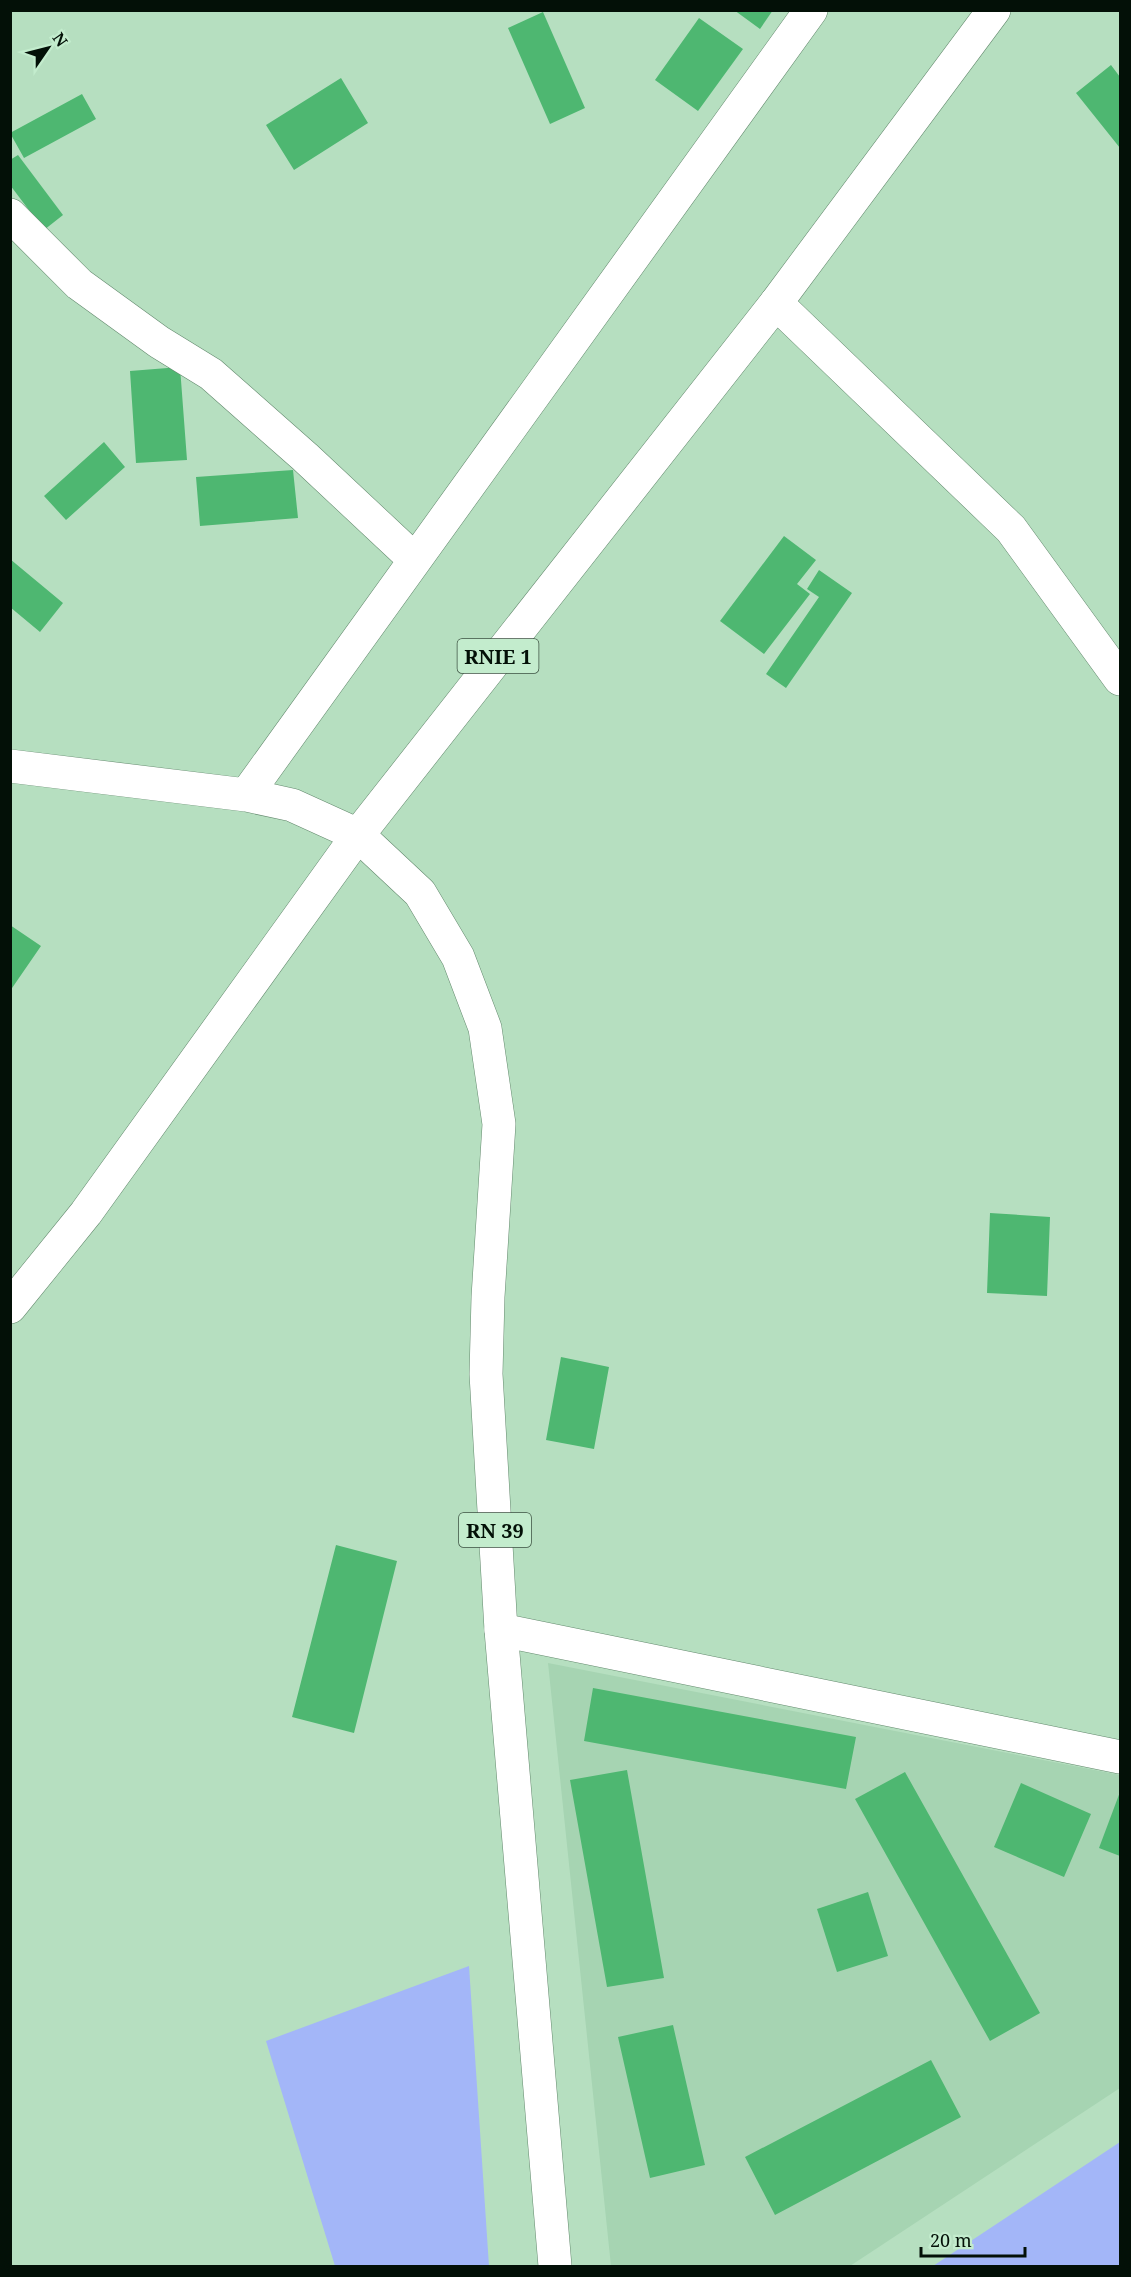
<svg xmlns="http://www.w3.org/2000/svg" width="1131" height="2277" viewBox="0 0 1131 2277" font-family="'Noto Serif',serif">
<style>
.built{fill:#a6d4b2}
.green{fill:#a3b6f8}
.building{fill:#4eb771}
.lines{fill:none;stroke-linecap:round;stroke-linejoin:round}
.street-casing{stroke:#63896d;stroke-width:34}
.primary-casing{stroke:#63896d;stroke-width:34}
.highway-casing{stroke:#63896d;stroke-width:34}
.street{stroke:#fff;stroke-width:33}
.primary{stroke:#fff;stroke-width:33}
.highway{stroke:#fff;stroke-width:33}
.labels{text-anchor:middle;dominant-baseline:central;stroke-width:4.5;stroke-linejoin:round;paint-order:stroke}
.shield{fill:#c3eccd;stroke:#3d5242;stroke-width:1.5}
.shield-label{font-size:20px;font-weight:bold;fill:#031007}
</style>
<rect width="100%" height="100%" fill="#b6dfc0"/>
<path class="built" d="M548 1663 1120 1775V2088L850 2266H611Z"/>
<path class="green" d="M469 1966 489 2266H335L266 2041Z
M1120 2142V2266H933Z"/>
<path class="building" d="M734 10H773L760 29Z
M543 12 585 108 550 124 508 28Z
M699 18 743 49 698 111 655 80Z
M1111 65 1120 77V148L1076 93Z
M341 78 368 123 294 170 266 125Z
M82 94 96 119 24 158 10 133Z
M18 155 63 215 44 230 10 185V160Z
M180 367 187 460 136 463 130 371Z
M104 442 125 467 66 520 44 496Z
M293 470 298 518 200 526 196 477Z
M784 536 816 560 797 584 810 594 764 654 720 621Z
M10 559 63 603 40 632 10 607Z
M819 570 852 593 786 688 766 674 819 597 807 589Z
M10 925 41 946 10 991Z
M990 1213 1050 1217 1047 1296 987 1293Z
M561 1357 609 1367 594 1449 546 1440Z
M336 1545 397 1561 354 1733 292 1717Z
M593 1688 856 1737 846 1789 584 1741Z
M627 1770 664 1978 607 1987 570 1780Z
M905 1772 1040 2013 990 2041 855 1799Z
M1021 1783 1091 1814 1064 1877 994 1847Z
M1120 1792V1856L1099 1848Z
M868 1892 888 1956 837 1972 817 1909Z
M673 2025 705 2165 650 2178 618 2037Z
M931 2060 961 2117 775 2215 745 2157Z"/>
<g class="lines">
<g class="street-casing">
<path id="street" d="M10 215 79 284 159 342 211 374 305 457 415 560
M776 303 1011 529 1120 679
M10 766 246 795 292 805 358 835
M246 795 811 10
M501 1630 1120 1757"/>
</g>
<g class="primary-casing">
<path id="primary" d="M358 835 420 893 458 957 485 1028 499 1124 488 1297 486 1374 501 1630 555 2266"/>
</g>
<g class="highway-casing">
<path id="highway" d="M10 1307 86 1213 358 835 776 303 994 10"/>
</g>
<use href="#street" class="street"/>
<use href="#primary" class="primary"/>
<use href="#highway" class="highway"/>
</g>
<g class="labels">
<g class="shield">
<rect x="457.5" y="639" width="81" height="34" rx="4.5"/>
<rect x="459" y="1513" width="72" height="34" rx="4.5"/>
</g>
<g class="shield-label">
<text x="498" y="656">RNIE 1</text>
<text x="495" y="1530">RN 39</text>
</g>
</g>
<rect width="1131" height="2277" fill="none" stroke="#031007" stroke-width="24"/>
<g transform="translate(48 48) rotate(55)" stroke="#c3eccd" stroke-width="4.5" paint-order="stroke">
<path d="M0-4.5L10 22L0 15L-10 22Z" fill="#031007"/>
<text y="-9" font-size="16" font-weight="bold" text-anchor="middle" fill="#031007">N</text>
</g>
<path d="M921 2247v9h104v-9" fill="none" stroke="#031007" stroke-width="3"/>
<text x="930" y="2247" font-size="18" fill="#031007" stroke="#c3eccd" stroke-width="4.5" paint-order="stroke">20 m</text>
</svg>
